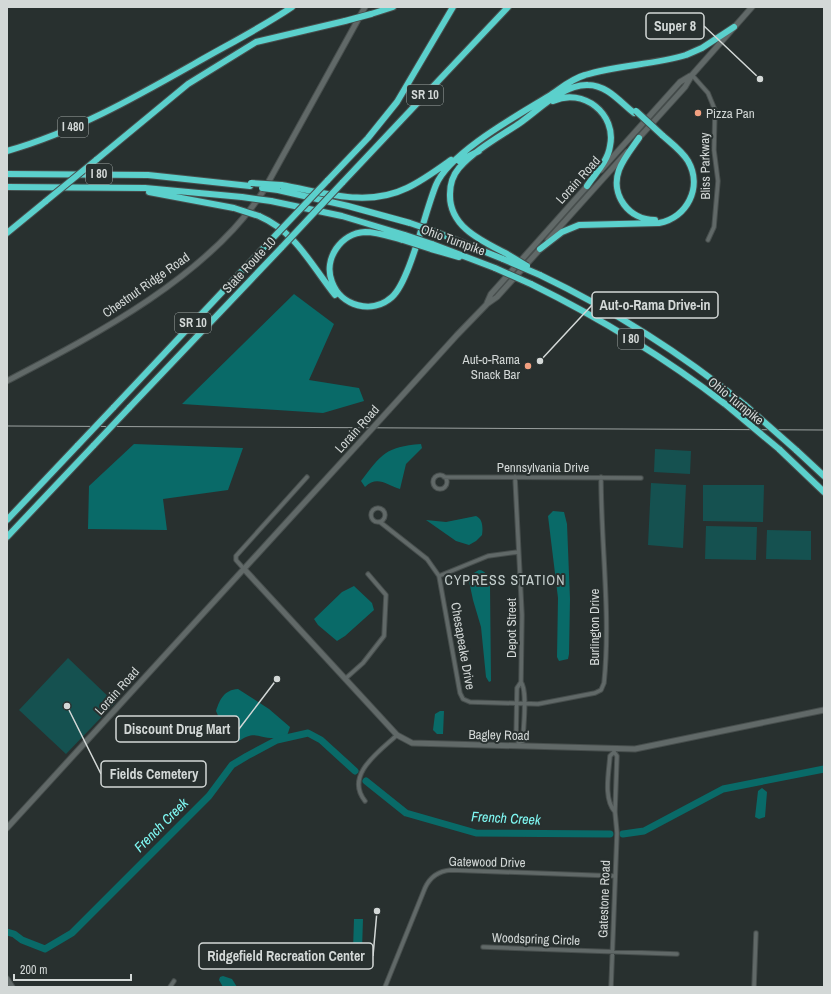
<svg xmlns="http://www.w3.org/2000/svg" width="831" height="994" viewBox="0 0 831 994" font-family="'Archivo Narrow',sans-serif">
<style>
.green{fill:#155150}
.water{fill:#096a68}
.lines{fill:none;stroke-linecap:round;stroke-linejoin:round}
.river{stroke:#096a68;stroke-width:7}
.street-casing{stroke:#474e4d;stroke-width:5.5}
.secondary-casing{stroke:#474e4d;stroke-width:7}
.highway-casing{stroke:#474e4d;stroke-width:8}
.street{stroke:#616968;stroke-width:3.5}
.secondary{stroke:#616968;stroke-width:5}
.highway{stroke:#5bd0cc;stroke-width:6}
.rail{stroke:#9ca2a1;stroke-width:1}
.secondary-bridge-casing{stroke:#474e4d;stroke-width:7;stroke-linecap:butt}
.highway-bridge-casing{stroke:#474e4d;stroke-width:8;stroke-linecap:butt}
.secondary-bridge{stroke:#616968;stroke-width:5}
.highway-bridge{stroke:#5bd0cc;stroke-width:6}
.poi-dot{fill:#f2a080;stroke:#28302f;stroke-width:1.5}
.labels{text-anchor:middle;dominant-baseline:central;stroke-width:4;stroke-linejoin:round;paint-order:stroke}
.shield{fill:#28302f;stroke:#a0a6a5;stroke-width:1}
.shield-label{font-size:12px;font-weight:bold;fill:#d3d8d7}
.poi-label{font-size:13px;fill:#d3d8d7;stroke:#28302f;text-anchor:start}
.street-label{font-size:13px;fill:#d3d8d7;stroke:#28302f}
.neighbourhood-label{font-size:14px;letter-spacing:1px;fill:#c6d0cf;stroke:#28302f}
.water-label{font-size:14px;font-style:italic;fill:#7ff8f3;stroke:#28302f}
.leader{fill:none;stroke:#d3d8d7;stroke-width:1.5}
.callout-dot{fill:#d3d8d7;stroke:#28302f;stroke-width:1.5}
.callout{fill:#28302f;stroke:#d3d8d7;stroke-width:1.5}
.callout-label{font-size:14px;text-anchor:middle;font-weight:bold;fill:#d3d8d7}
</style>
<rect width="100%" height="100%" fill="#28302f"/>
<path class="green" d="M655 449 691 451 690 474 654 472Z
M651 483 686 485 683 548 648 545Z
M703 485H764L763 522 703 521Z
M706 526 757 527 756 560 705 559Z
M767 530 811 531V560L766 559Z
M68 658 115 703 66 754 19 710Z"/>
<path class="water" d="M294 294 334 324 309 380 359 388 364 401 323 413 182 404Z
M134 444 243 448 228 490 163 499 167 530 88 529 89 486Z
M421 444 422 448 406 464 400 489C387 485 377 475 365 487L361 481C382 454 385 447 421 444Z
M553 511 564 512 567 524 570 599 569 654 568 659 559 661 557 657 558 598 548 516Z
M476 516C483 519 483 528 482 535L476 541 469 545 456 541 426 520 446 522Z
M479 570C487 571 488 577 490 585L491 681 489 682 486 677 481 627 473 600 469 581 472 574Z
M354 586 372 603 374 610 345 636 337 641 318 625 314 619 342 592Z
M238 689 269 709 290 727 287 736C283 737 278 739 274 738 257 738 255 730 239 741L224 729 216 711C220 699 224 690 238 689Z
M440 711H444L443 734H437L433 730 435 714Z
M762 788 767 792 765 817 759 819 755 817 758 791Z
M354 919H363L362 950H353Z
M223 976 232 979 237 987H223L219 980 220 977Z"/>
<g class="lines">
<path class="river" d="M366 781 406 813 476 833 610 834
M623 834 644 831 723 789 824 769
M7 932 14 934 22 940 45 949 72 933 209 796 232 765 247 756 277 740 308 733 321 740 355 771"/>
<g class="street-casing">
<path id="street" d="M692 75 708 93 715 110 714 150 718 181 714 227 708 240
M433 482a7 7 0 1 1 14 0a7 7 0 1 1-14 0Z
M444 477 641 478
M515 477 522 615 521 682
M371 515a7 7 0 1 1 14 0a7 7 0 1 1-14 0Z
M380 522 427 559 439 576 460 693 463 699 470 702 538 704 595 693 601 690 604 683C611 615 601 546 601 477
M244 569 236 560V556L307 477
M439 576 488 556 518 552
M345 679 363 663 384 636 386 595 368 574
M519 746V742L516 740 517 688 521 682C528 691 523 728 523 741L519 742
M614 752 610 756C609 772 603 799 615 812
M365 801C344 775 380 751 397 735
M483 947 677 954
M170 987 174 981
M385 987 425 888C430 877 438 871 451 870L615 876
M611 987 617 833 615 812 617 756 614 752V749
M754 987 756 933"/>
</g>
<g class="secondary-casing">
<path id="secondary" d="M637 140 685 87 692 75 752 7
M601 170 680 82 690 76
M548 240 627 152
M487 303 491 294 589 184
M7 381C95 335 209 276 264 190L365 7
M389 410 457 335 487 304 497 297 542 247
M244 569 397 735 412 743 635 749 824 710
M7 828 359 443
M7 979 12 987"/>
</g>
<g class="highway-casing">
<path id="highway" d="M371 14 393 7
M553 101C583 87 617 114 610 146 608 161 595 174 587 186
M639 138C632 148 623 159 619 170 610 195 629 220 655 220
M7 151C74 132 134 98 194 64 227 45 261 28 292 7
M96 160 188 84 256 42 345 21
M459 161 479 151
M7 174 148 175 250 186
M327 181 368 138 397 102 453 7
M342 183 508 7
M281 185C323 192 366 208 407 188 422 181 437 170 451 160
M7 187 145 188 242 197
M278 190 348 206 410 223
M149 192 234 208
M271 201 342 216 405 235
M259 216C296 232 311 265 335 295
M436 232 503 259
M7 233 46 201
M403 240C391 237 378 232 365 232 341 233 323 259 332 282 341 306 372 315 392 297 410 281 425 211 436 185 449 153 518 115 549 96 560 89 571 79 585 75 617 65 653 65 686 55L702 48 734 27
M432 244 495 268
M431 249 459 257
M540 249 562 232 579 225 659 223C687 218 703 187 688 161 682 151 671 143 662 135
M507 254C482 241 449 227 450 194 450 184 453 175 459 168 475 150 499 137 520 123 539 110 563 84 588 85 607 85 620 102 634 113
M540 275C613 310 682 354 745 405
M531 284C600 318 664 357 725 404
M113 408 272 239
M129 408 282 247
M779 449 824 492
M796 450 824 476
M7 520 78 445
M7 537 94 445"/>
</g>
<use href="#street" class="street"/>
<use href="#secondary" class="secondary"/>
<use href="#highway" class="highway"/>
<path class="rail" d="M7 426 824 430"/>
<g class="secondary-bridge-casing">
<path id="secondary-bridge" d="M359 443 389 410"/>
</g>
<g class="highway-bridge-casing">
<path id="highway-bridge" d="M345 21 371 14
M636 111 662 135
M251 183 281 185
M262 188 278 190
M242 197 271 201
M46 201 96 160
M234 208 259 216
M410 223 436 232
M405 235 432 244
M272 239 327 181
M403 240 431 249
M282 247 342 183
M507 254 527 266
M503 259 540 275
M495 268 531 284
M725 404 779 449
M745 405 796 450
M78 445 113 408
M94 445 129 408"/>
</g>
<use href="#secondary-bridge" class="secondary-bridge"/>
<use href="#highway-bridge" class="highway-bridge"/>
</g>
<g class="poi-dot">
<circle cx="698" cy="113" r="4"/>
<circle cx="528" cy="366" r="4"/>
</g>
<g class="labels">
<g class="shield">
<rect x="407" y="85" width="36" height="20" rx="3"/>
<rect x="58" y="117" width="30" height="20" rx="3"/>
<rect x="86" y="164" width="26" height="20" rx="3"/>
<rect x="175" y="313" width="36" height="20" rx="3"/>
<rect x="618" y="329" width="26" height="20" rx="3"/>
</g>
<g class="shield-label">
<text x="425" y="95">SR 10</text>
<text x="73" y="127">I 480</text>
<text x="99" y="174">I 80</text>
<text x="193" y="323">SR 10</text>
<text x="631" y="339">I 80</text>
</g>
<g class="poi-label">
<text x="706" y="113">Pizza Pan</text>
<text x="520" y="359" text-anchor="end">Aut-o-Rama<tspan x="520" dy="15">Snack Bar</tspan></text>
</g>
<g class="street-label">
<text transform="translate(705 166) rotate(-91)">Bliss Parkway</text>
<text transform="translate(578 180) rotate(-48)">Lorain Road</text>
<text transform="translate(453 240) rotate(20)">Ohio Turnpike</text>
<text transform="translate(249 265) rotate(-47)">State Route 10</text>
<text transform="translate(146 285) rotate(-35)">Chestnut Ridge Road</text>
<text transform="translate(736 401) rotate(39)">Ohio Turnpike</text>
<text transform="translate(357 429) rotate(-48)">Lorain Road</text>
<text x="543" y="467">Pennsylvania Drive</text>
<text transform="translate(594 627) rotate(-90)">Burlington Drive</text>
<text transform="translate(511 628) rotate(-90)">Depot Street</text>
<text transform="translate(463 646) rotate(80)">Chesapeake Drive</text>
<text transform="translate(117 691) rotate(-48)">Lorain Road</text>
<text transform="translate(499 735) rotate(1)">Bagley Road</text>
<text transform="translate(487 862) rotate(1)">Gatewood Drive</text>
<text transform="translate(604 899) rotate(-88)">Gatestone Road</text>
<text transform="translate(536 939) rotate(2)">Woodspring Circle</text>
</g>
<g class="neighbourhood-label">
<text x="505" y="580">CYPRESS STATION</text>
</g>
<g class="water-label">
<text transform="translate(506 818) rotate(3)">French Creek</text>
<text transform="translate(161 825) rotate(-45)">French Creek</text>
</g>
</g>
<path class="leader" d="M760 79L704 26M540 361L592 305M277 679L239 729M67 706L101 774M377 911L373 956"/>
<g class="callout-dot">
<circle cx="760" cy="79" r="4"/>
<circle cx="540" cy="361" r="4"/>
<circle cx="277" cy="679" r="4"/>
<circle cx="67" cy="706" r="4"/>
<circle cx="377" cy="911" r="4"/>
</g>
<g class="callout">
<rect x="646" y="13" width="58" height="26" rx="4"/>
<rect x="592" y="292" width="126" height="26" rx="4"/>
<rect x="116" y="716" width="123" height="26" rx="4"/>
<rect x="101" y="761" width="105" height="26" rx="4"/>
<rect x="199" y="943" width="174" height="26" rx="4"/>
</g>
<g class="callout-label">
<text x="675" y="31">Super 8</text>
<text x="655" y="310">Aut-o-Rama Drive-in</text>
<text x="177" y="734">Discount Drug Mart</text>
<text x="154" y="779">Fields Cemetery</text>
<text x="286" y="961">Ridgefield Recreation Center</text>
</g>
<rect width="831" height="994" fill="none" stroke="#d3d8d7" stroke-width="16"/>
<path d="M14 974v6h117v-6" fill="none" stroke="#d3d8d7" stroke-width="2"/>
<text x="20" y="974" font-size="12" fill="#d3d8d7" stroke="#28302f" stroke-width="3" paint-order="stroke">200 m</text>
</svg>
